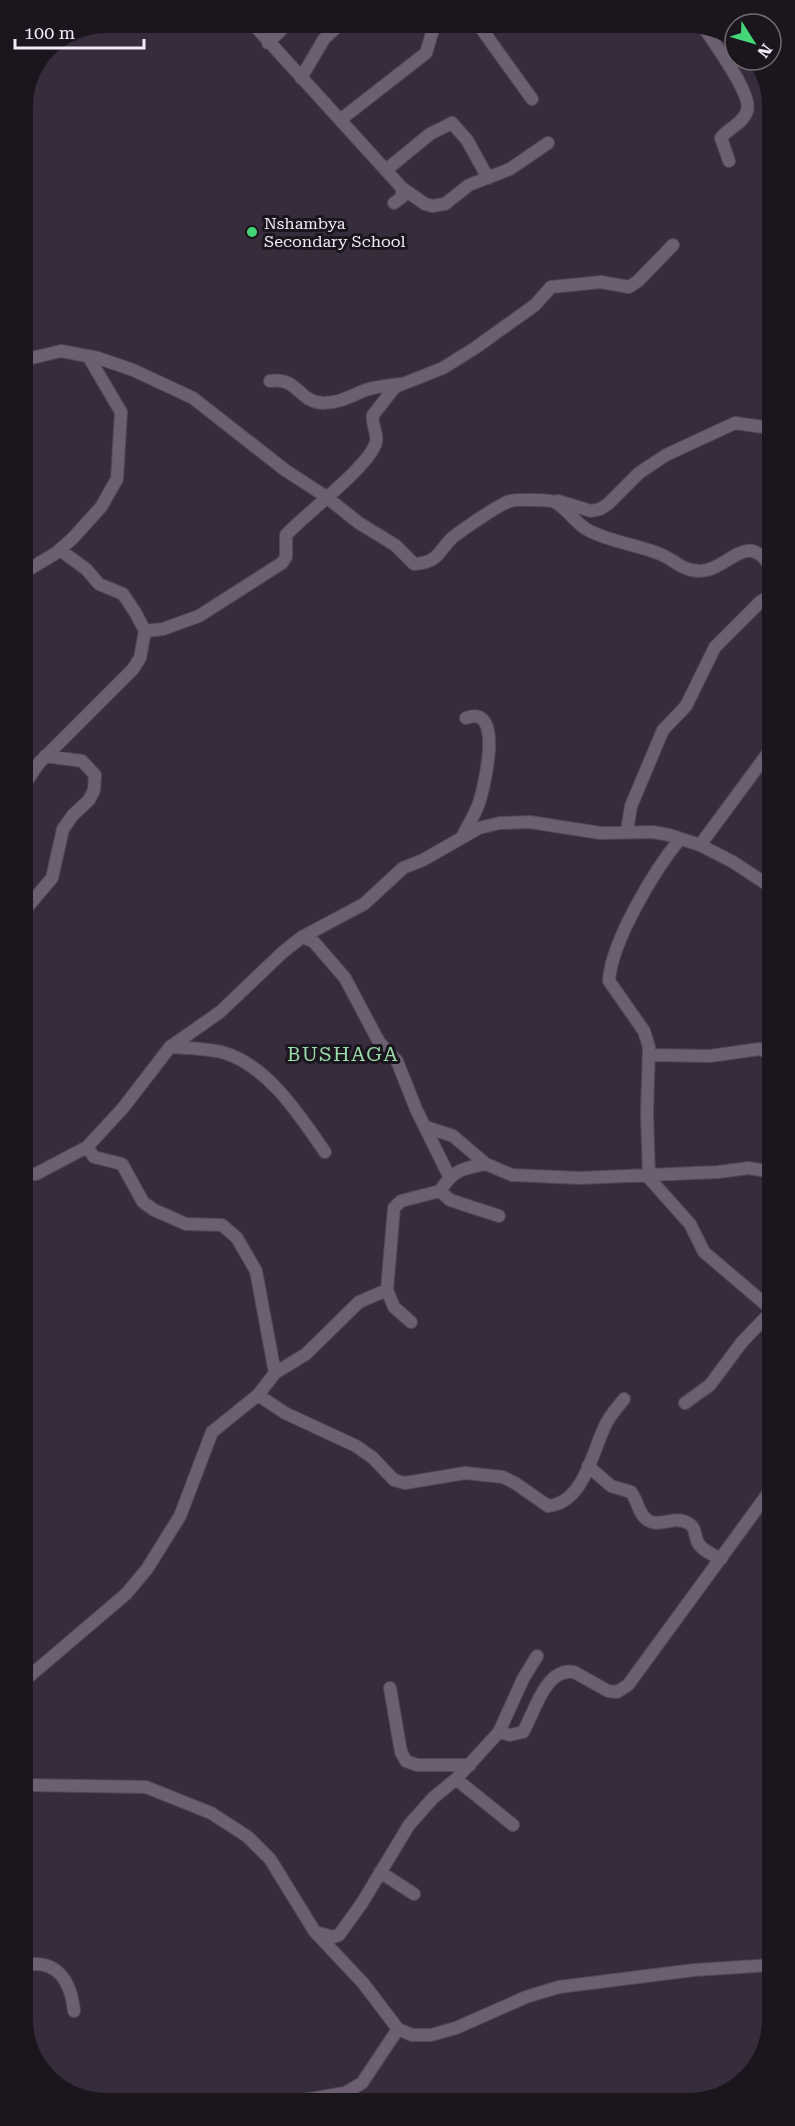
<svg xmlns="http://www.w3.org/2000/svg" width="795" height="2126" viewBox="0 0 795 2126" font-family="'Roboto Serif',serif">
<style>
.lines{fill:none;stroke-linecap:round;stroke-linejoin:round}
.minor-casing{stroke:#514856;stroke-width:14}
.minor{stroke:#6b5f71;stroke-width:12}
.poi-dot{fill:#44d77a;stroke:#1b161e;stroke-width:2}
.labels{text-anchor:middle;dominant-baseline:central;stroke-width:6;stroke-linejoin:round;paint-order:stroke}
.poi-label{font-size:16px;fill:#f2ebf6;stroke:#1b161e;text-anchor:start}
.quarter-label{font-size:20px;letter-spacing:1.5px;fill:#9da;stroke:#1b161e}
</style>
<rect width="100%" height="100%" fill="#362c3c"/>
<g class="lines">
<g class="minor-casing">
<path id="minor" d="M252 23 402 188V197L394 203
M478 24 532 99
M703 26C713 42 753 94 747 111 743 124 728 128 721 138L729 161
M268 43 288 23
M301 78 324 39 341 23
M340 120 426 53 435 23
M386 170 430 134 452 123 467 140 488 178
M402 188 425 204 432 206 445 204 469 185 510 169 548 143
M23 360 61 351 98 358 133 370 193 398 285 470 325 496 359 523 395 545 414 564C440 562 437 552 453 537 461 531 502 502 511 501 517 499 551 500 555 502 567 509 575 522 586 529 609 542 636 544 660 554 668 557 675 563 683 567 723 587 742 523 770 566
M270 381C299 377 298 402 323 403 339 403 349 397 363 391 375 386 388 386 400 384
M558 501 591 511 600 509 608 504 639 473 666 455 735 423 770 428
M23 573 56 553 73 538 101 507 117 479 121 412 88 356
M145 631 163 629 199 616 282 563 286 557V535C306 513 370 466 376 442 378 433 371 424 373 415L395 387 443 368 475 348 535 305 551 287 601 282 629 287 638 281 673 245
M24 785 39 763 133 669 140 658 145 631 135 612 123 594 99 584 86 569 60 550
M627 831 631 806 663 730 686 706 715 647 760 602 770 596
M462 837C468 826 475 814 479 803 484 787 505 703 466 718
M680 839C655 869 611 942 609 981L644 1031 649 1047 647 1113 649 1178 690 1224 704 1252 771 1309
M700 845 771 749
M24 911 52 878 63 829 73 815 89 800 94 790 95 775 82 761 45 756
M302 937 313 941 345 978 379 1042 397 1061 416 1109 449 1176
M170 1047C187 1048 207 1048 225 1053 269 1067 300 1116 325 1152
M651 1055 710 1056 759 1049 771 1053
M426 1127 453 1136 486 1164 512 1175 580 1178 718 1172 749 1168 771 1172
M87 1147 94 1157 122 1164 143 1202 154 1210 186 1224 222 1225 237 1238 256 1271 275 1373
M24 1174H36L87 1147 123 1108 170 1047 220 1012 283 952 302 937 364 904 403 868 423 860 479 828 500 823 530 822 600 833 653 832 669 835 700 845 733 862 771 887
M440 1191 450 1200 499 1216
M411 1322 394 1307 387 1290 394 1208 401 1201 440 1191C453 1170 463 1168 486 1164
M258 1395 285 1413 356 1446 373 1458 394 1480 405 1483 465 1473 503 1477 515 1483 548 1506C584 1503 592 1452 605 1426 609 1416 617 1408 624 1399
M685 1403 710 1385 742 1342 771 1312
M588 1466 611 1486 631 1492C637 1500 638 1510 644 1517 657 1531 673 1514 688 1523 697 1528 694 1536 698 1543 703 1551 713 1555 721 1559
M25 1680 126 1594 147 1569 180 1516 212 1432 258 1395 275 1373 306 1354 359 1302 387 1290
M390 1688 401 1752 406 1761 417 1765H470
M499 1732 523 1679 537 1656
M456 1779 513 1825
M25 1785 146 1787 211 1813 248 1837 270 1859 315 1932 363 1983 398 2029 412 2035H431L456 2028 526 1997 559 1987 694 1970 772 1965
M380 1872 414 1894
M315 1932 333 1937 339 1935 362 1903 409 1825 433 1798 456 1779 499 1732 510 1735 523 1732C534 1714 545 1667 574 1672L608 1691 617 1692 628 1685 772 1488
M25 1965C59 1959 71 1983 74 2011
M292 2102 345 2093 362 2083 398 2029"/>
</g>
<use href="#minor" class="minor"/>
</g>
<circle class="poi-dot" cx="252" cy="232" r="6"/>
<g class="labels">
<g class="poi-label">
<text x="264" y="223">Nshambya<tspan x="264" dy="18">Secondary School</tspan></text>
</g>
<g class="quarter-label">
<text x="343" y="1054">BUSHAGA</text>
</g>
</g>
<path d="M0 0H795V2126H0ZM106 33H689A73 73 0 0 1 762 106V2020A73 73 0 0 1 689 2093H106A73 73 0 0 1 33 2020V106A73 73 0 0 1 106 33Z" fill="#1b161e" fill-rule="evenodd"/>
<g transform="translate(753 42) rotate(127)"><circle r="28" fill="#1b161e" stroke="#716b74" stroke-width="1.5"/>
<path d="M0-4.5L10 22L0 15L-10 22Z" fill="#44d77a"/>
<text y="-9" font-size="16" font-weight="bold" text-anchor="middle" fill="#f2ebf6">N</text>
</g>
<path d="M15 39v9h129v-9" fill="none" stroke="#f2ebf6" stroke-width="3"/>
<text x="24" y="39" font-size="18" fill="#f2ebf6" stroke="#1b161e" stroke-width="4.5" paint-order="stroke">100 m</text>
</svg>
